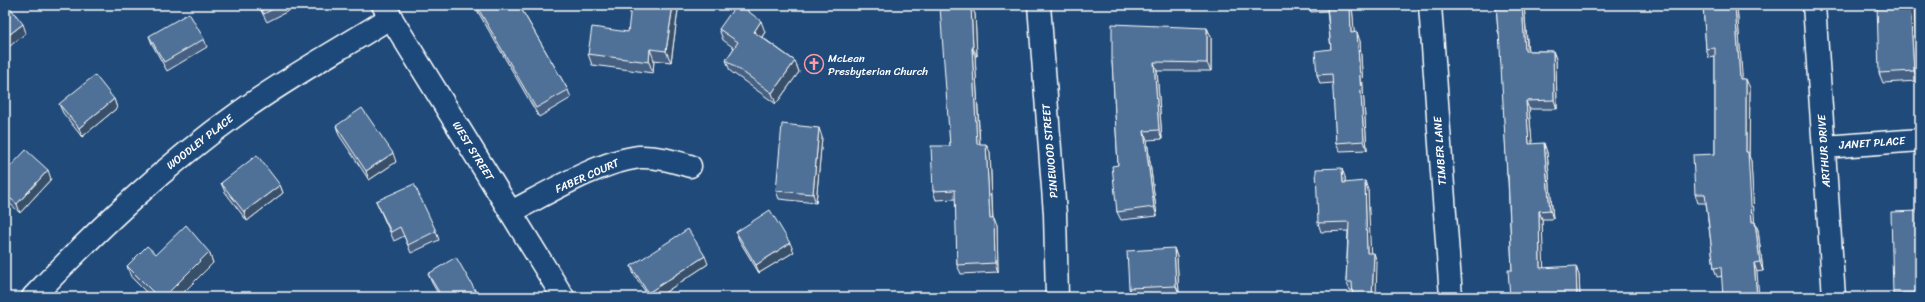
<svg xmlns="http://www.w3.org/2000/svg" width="1925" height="302" viewBox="0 0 1925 302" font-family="Sriracha,sans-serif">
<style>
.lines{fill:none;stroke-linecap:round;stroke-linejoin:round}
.minor-casing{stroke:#fff;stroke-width:25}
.major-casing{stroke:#fff;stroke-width:25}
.minor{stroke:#1f4a7a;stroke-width:22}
.major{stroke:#1f4a7a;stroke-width:22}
.wall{fill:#456182;stroke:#fff}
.shaded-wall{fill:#384f6a;stroke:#fff}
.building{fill:#507197;stroke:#fff}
.labels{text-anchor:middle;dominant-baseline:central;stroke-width:3;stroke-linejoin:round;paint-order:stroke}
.poi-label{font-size:11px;fill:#fff;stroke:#1f4a7a;text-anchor:start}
.street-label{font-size:11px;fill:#fff;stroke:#1f4a7a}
</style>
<rect width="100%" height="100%" fill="#1f4a7a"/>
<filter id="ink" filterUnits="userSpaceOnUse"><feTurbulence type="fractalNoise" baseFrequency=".025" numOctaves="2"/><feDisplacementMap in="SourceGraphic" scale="8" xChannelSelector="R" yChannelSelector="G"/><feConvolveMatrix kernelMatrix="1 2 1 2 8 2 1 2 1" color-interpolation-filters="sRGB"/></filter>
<g filter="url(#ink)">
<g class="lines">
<g class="minor-casing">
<path id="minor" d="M1039 5 1055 214 1057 297
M1430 5 1451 297
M1814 5 1834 297
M1824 147 1920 140
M511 212C548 193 598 162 639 157 656 156 673 161 690 166
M33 297C97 230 164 166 240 112 288 77 341 49 391 17"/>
</g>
<g class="major-casing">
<path id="major" d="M383 5 563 297"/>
</g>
<use href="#minor" class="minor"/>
<use href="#major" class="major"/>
</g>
<path class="wall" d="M258 5H292L294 8 267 22Z
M474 5H519L568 90 571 98 539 117Z
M944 5H970V6H971L975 14 977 56H975L980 144 990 152 993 218 997 226 998 272 961 274 957 265 956 199 936 200 933 191 950 146Z
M1308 5H1352L1354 33 1360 41 1367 150 1340 151 1336 143 1333 83 1320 84 1317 75 1331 49 1327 11 1311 12Z
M1496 5H1524L1528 51H1553L1556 59 1557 109H1529L1532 144 1547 152 1553 219H1542L1543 268 1579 275 1580 297H1510L1512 270 1508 180 1507 175 1500 36 1498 31Z
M1703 5H1737L1742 79 1750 88 1749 156 1751 161 1754 222 1758 230 1763 271 1717 277 1714 268 1706 203H1698L1695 194 1715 154V57L1709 58 1706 49Z
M1914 5 1918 81 1883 83 1879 73Z
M678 10 671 62 654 60 653 73 592 65 588 54Z
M1207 28 1211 37V71H1157L1162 139 1147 140 1157 216 1121 220 1117 212 1118 165 1112 61Z
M719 29 765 32 762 37 795 61 799 72 776 104 730 71 726 60 734 48 723 40Z
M149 36 204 39 207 47 167 71 152 44Z
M114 99 117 108 82 137 63 113 59 104Z
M336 126 396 162 369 180 339 135Z
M822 137 816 203 779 199 776 191Z
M5 168 7 170 51 179 20 213 5 199Z
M1345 177V183L1368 190 1370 253 1377 262 1353 291 1350 290 1346 282 1348 231 1321 232 1318 223Z
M221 183 280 185 283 193 247 221 225 192Z
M376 201 436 231 439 240 411 253 404 236 394 241 380 210Z
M1920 211V297H1894L1893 294Z
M736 232 794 252 759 273 739 240Z
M1174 248 1177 257 1179 294 1132 297 1129 288Z
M209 252 213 263 179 297H151L131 277 127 266 156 254Z
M708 264 658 297H649L634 275 631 266Z
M428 274 479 297H440L432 283Z"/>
<path class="shaded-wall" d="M673 5H676L678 10 671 62 666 51Z
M1350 5H1352L1355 42 1351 33Z
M1522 5H1524L1528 60 1525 51Z
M1735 5H1737L1743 88 1740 79Z
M1910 5H1914L1918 81 1914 71Z
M971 6 975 14 977 56 973 48Z
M761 21 765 32 758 43 754 32Z
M23 24 26 33 5 50V38Z
M1207 28 1211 37V71L1207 63Z
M1357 32 1360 41 1367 150 1364 141Z
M972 48 975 56 980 153 977 144Z
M650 49 654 60 653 73 649 62Z
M1553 51 1556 59 1557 109 1554 100Z
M795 61 799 72 776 104 772 93Z
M1154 62 1157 71 1162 139 1159 130Z
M1746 79 1750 88 1749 156 1751 161 1755 231 1752 222 1746 152Z
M114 99 117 108 82 137 79 128Z
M1526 101 1529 109 1533 153 1529 144Z
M819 128 822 137 816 203 813 194Z
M1144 131 1147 140 1157 216 1154 207Z
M1544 143 1547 152 1553 219 1550 210Z
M986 144 990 152 993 227 990 218Z
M393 153 396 162 369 180 366 171Z
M1342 168 1345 177 1346 192 1343 183Z
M48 170 51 179 20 213 17 204Z
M1365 181 1368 190 1371 261 1367 253Z
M280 185 283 193 247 221 244 212Z
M1539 211 1542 219 1544 277 1540 268Z
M994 218 997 226 998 272 995 263Z
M1755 222 1758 230 1763 271 1760 262Z
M790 243 794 252 759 273 756 265Z
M1174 248 1177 257 1179 294 1176 286Z
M209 252 213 263 179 297H164Z
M1374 253 1377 262 1376 297H1372Z
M705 256 708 264 658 297H650L648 293Z
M1754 263 1757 272 1759 297H1757Z
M1576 266 1579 275 1580 297H1577Z"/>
<path class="building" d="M5 5H8L23 24 5 38Z
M259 5H280L264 14Z
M476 5H519L568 90 536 108Z
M631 5H673L666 51 650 49 649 62 588 54 592 27 628 32Z
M736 5H740L761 21 754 32 795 61 772 93 726 60 738 42 719 29Z
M944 5H968V6H971L973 48H972L977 144H986L990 218H994L995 263 957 265 955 190 933 191 931 146H950L940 7H944Z
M1327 5H1350L1351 33 1357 32 1364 141 1336 143 1332 74 1317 75 1315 51 1331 49Z
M1496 5H1522L1525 51H1553L1554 100 1526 101 1529 144 1544 143 1549 200 1550 210 1539 211 1540 268 1576 266 1577 297H1510L1508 270H1512L1508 175H1507L1499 31H1498Z
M1703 5H1735L1740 79H1746V152H1748L1752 222H1755L1760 262 1754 263 1757 297H1723L1721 267 1714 268 1705 194H1695L1693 155 1715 154V48L1706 49Z
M1877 5H1910L1914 71 1879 73Z
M189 13 204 39 164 62 149 36Z
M1112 24 1207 28V63L1154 62 1159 130 1144 131 1154 207 1117 212 1112 166 1118 165 1112 61Z
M95 75 114 99 79 128 59 104Z
M362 108 393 153 366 171 336 126Z
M782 124 819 128 813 194 776 191Z
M26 150 48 170 17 204 5 194V168L7 170Z
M257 155 280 185 244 212 221 183Z
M1342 168 1343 183 1365 181 1367 253H1374L1372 297H1353L1352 282H1346L1349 222 1318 223 1316 169Z
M414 184 436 231 408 245 400 227 391 232 376 201Z
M770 210 790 243 756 265 736 232Z
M1920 211V293L1893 294 1891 212Z
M186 225 209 252 164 297H158L127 266 147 246 156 254Z
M688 229 705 256 648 293 631 266Z
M1174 248 1176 286 1129 288 1127 251Z
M456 257 479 297H442L428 274Z
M928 294 934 297H927Z"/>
</g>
<defs>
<g id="church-ring" transform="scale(1)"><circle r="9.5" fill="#1f4a7a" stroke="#ff9aa2" stroke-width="1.5"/><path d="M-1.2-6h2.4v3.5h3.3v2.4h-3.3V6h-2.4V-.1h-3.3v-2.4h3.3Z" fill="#ff9aa2"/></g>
</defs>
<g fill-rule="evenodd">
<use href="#church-ring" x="814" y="64"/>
</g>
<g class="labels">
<g class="poi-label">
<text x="828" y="58">McLean<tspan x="828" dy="13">Presbyterian Church</tspan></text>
</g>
<g class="street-label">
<text transform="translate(200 142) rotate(-38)">WOODLEY PLACE</text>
<text transform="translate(1872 143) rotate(-4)">JANET PLACE</text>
<text transform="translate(473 151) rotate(58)">WEST STREET</text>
<text transform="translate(1050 151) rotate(-95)">PINEWOOD STREET</text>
<text transform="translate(1440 151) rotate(-94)">TIMBER LANE</text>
<text transform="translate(1824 151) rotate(-94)">ARTHUR DRIVE</text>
<text transform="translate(587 176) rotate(-24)">FABER COURT</text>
</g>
</g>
<rect width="1925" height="302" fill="none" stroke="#1f4a7a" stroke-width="20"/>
<rect x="10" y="10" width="1905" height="282" fill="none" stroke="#fff" stroke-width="1.5" filter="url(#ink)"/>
</svg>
